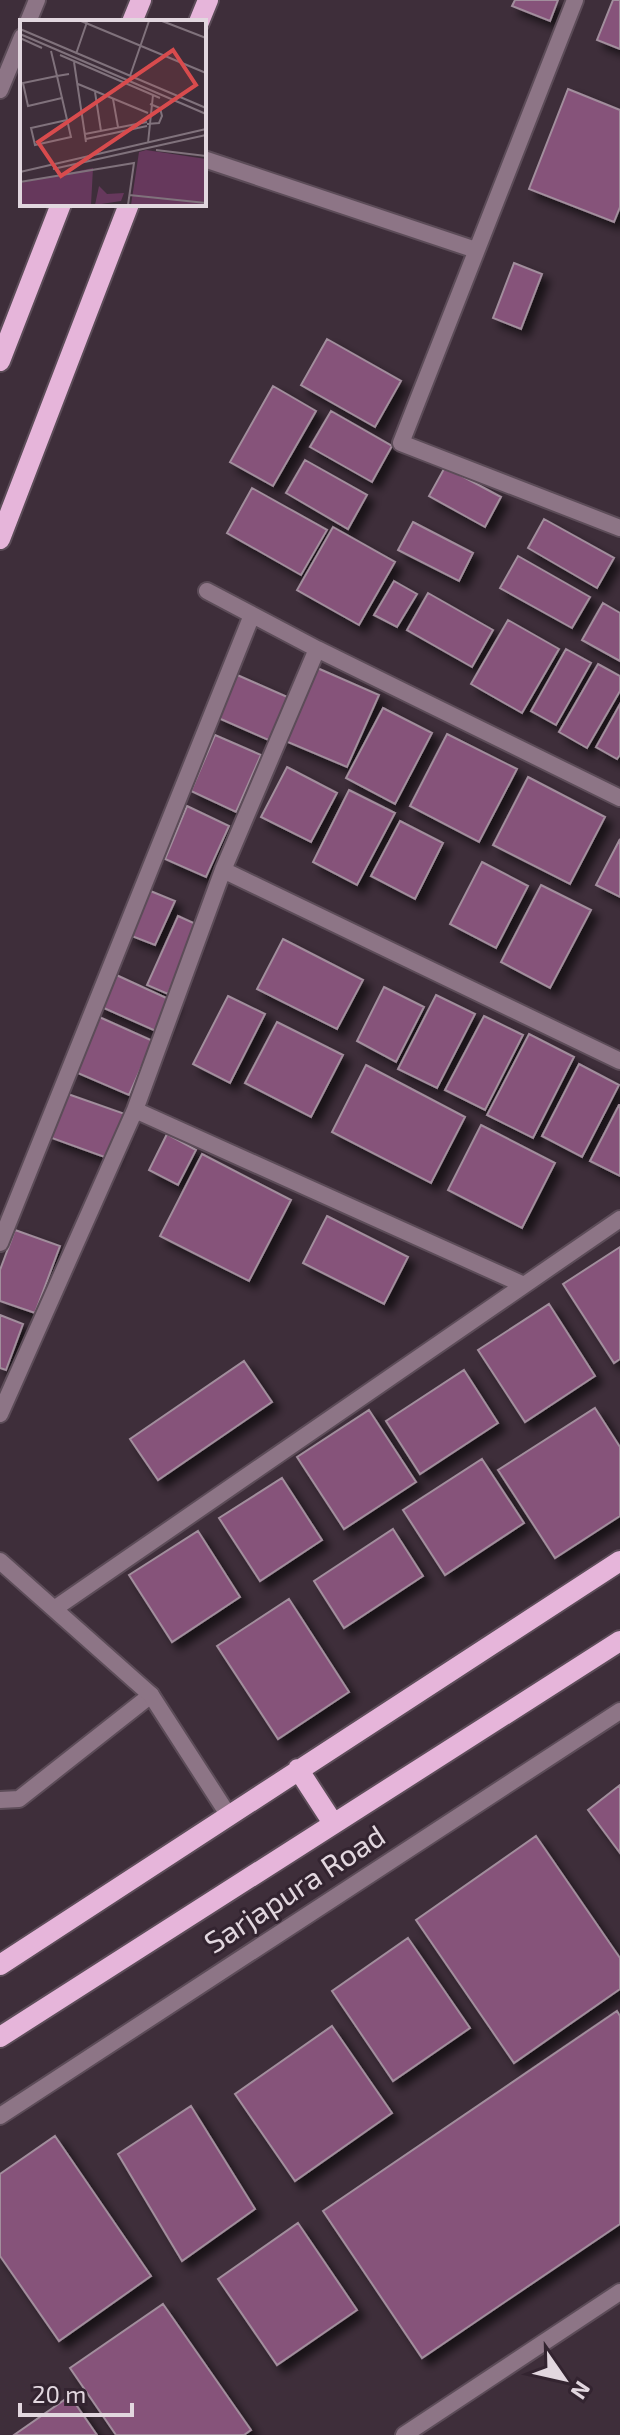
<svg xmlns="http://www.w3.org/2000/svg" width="620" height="2435" viewBox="0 0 620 2435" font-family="'Exo 2',sans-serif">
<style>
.building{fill:#86537a;stroke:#a28e9d;stroke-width:2;filter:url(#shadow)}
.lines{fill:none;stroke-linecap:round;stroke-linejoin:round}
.lane-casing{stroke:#5c4c58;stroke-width:20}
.street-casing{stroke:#5c4c58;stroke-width:20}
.primary-casing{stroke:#5c4c58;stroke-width:24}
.lane{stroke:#8d7586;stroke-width:16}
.street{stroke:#8d7586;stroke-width:16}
.primary{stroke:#e6b5da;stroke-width:20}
.labels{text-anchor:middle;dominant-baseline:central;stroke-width:6;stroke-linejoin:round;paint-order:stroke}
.street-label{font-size:30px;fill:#e2d7df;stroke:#332430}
.inset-road{fill:none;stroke:#80727c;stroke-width:2}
.view{fill:#d84b4d;fill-opacity:0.15;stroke:#d84b4d;stroke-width:4}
.inset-edge{fill:none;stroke:#e2d7df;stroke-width:4}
</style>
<defs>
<filter id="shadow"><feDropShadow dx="7" dy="7" stdDeviation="4" flood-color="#0009"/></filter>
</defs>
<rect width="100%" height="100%" fill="#3e2e3a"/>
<path class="building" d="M515 0H558L550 21 512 6Z
M613 0H620V49L597 40Z
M568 89 620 110V207L614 222 529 189Z
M514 263 542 274 521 329 493 318Z
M327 339 401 381 375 427 301 385Z
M273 386 316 411 273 486 230 462Z
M331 411 392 446 372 482 310 447Z
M305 460 367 495 348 529 286 493Z
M445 467 501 497 485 527 429 496Z
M252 488 327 530 301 575 227 533Z
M544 519 614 558 597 588 528 548Z
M413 522 473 553 459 581 398 550Z
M333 527 395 562 359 625 297 590Z
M518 556 590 597 572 628 500 588Z
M394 581 417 594 397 627 374 615Z
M428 593 493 630 472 667 407 630Z
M603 603 620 613V661L582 640Z
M508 620 559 649 522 713 471 684Z
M566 649 591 663 556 725 531 711Z
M598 664 620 676V691L587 748 559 732Z
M315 667 379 695 347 767 283 740Z
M235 674 292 699 273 742 216 717Z
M620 704V755L617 759 596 747Z
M383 708 432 733 395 804 346 778Z
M447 734 517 769 479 842 410 806Z
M215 735 261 755 236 812 191 791Z
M287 767 337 793 311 842 261 817Z
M528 777 605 817 570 884 493 845Z
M349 790 395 813 357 885 313 862Z
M187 806 229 826 206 877 165 859Z
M400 821 443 843 415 899 371 876Z
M620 839V897L596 885Z
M482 862 528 886 496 948 450 924Z
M541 885 591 910 550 988 501 962Z
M148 890 175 901 155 945 129 935Z
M178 916 198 925 168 994 147 985Z
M283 939 363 980 337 1029 257 989Z
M112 973 173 1001 158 1032 97 1005Z
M384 987 424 1007 396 1062 357 1041Z
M436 995 475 1014 437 1088 398 1069Z
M228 996 265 1014 230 1083 193 1064Z
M97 1016 153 1041 129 1095 73 1071Z
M484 1016 523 1035 485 1110 445 1090Z
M277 1022 343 1055 311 1117 245 1083Z
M529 1034 574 1057 533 1138 487 1115Z
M579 1064 619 1085 582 1157 542 1136Z
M366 1065 465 1117 431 1183 332 1132Z
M65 1093 125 1114 110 1159 49 1137Z
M619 1105H620V1176L590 1161Z
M481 1125 555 1163 522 1228 448 1190Z
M167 1134 196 1150 178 1185 149 1170Z
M202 1154 291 1200 249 1281 160 1236Z
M327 1216 408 1257 384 1304 303 1263Z
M15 1230 60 1246 35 1313 0 1301V1270Z
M620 1247V1359L614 1363 563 1284Z
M549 1304 595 1376 525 1422 478 1350Z
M0 1315 23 1324 6 1370 0 1368Z
M244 1361 272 1402 158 1480 130 1439Z
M464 1370 498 1423 420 1474 386 1421Z
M595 1408 620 1447V1516L555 1558 498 1470Z
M369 1410 416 1482 344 1529 297 1457Z
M482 1459 524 1523 445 1575 403 1510Z
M282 1478 322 1540 260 1581 219 1518Z
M393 1529 423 1576 344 1628 314 1581Z
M198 1531 240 1597 172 1642 129 1575Z
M289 1599 349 1692 278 1739 217 1646Z
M620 1785V1853L588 1810Z
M536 1836 620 1958V1989L514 2063 416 1920Z
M408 1938 470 2028 393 2081 332 1991Z
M617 2011 620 2016V2224L422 2358 323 2211Z
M332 2026 392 2113 295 2181 235 2094Z
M191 2106 255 2209 182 2261 118 2154Z
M55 2136 151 2276 59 2341 0 2256V2174Z
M298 2223 357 2310 277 2365 218 2279Z
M163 2304 251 2430 244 2435H116L70 2368Z
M70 2396 97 2435H14Z"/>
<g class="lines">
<g class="lane-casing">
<path id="lane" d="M28 22 37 0
M0 90 22 37
M0 1800 19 1799 151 1695"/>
</g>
<g class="street-casing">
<path id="street" d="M575 0 401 443 620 528
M204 159 476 250
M207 591 317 649 620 798
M223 870 620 1061
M135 1110 524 1285
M0 1243 252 615
M0 1414 135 1110 223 870 317 649
M0 1561 151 1695 229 1816
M54 1609 620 1219
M0 2116 620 1711
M404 2435 620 2292"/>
</g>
<g class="primary-casing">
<path id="primary" d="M132 22 141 0
M199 22 208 0
M0 361 61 204
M0 539 129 204
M298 1769 333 1823
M0 1965 620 1561
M0 2037 620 1641"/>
</g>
<use href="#lane" class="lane"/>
<use href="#street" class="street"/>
<use href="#primary" class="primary"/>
</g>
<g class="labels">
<g class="street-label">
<text transform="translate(294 1888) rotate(-33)">Sarjapura Road</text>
</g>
</g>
<g transform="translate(20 20)">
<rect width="186" height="186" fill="#3e2e3a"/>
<path d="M126 130 186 139V185H111L119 132ZM73 148 71 185H2L0 163ZM79 166 87 174 104 173 101 181 75 185Z" fill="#66385c"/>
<path class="inset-road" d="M61 1 186 53M142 1 186 18M0 9 186 88M0 14 186 94M0 18 22 28M31 31 37 56 42 78 8 86 3 63 37 56 49 54M56 34 67 2M40 35 140 78M54 42 66 122M110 56 129 1M58 64 128 93M75 72 81 111M42 78 51 117 15 125 11 108 47 100M93 79 98 107M127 104 139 103 142 96 140 88 130 84M65 114 127 102M66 119 127 106M128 123 133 75M136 130 186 136M33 149 186 115M0 152 186 109M0 162 114 143 108 185M109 175 186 183"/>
<path class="view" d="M153 30 176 65 41 156 18 122Z"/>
<rect width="186" height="186" class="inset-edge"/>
</g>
<g transform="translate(564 2379) rotate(124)" stroke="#332430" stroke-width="6" paint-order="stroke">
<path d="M0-6L14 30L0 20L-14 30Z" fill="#e2d7df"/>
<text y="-12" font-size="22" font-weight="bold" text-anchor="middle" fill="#e2d7df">N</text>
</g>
<path d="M20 2403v12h112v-12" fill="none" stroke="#e2d7df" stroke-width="4"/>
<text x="32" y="2403" font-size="24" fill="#e2d7df" stroke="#332430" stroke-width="6" paint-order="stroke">20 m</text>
</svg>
